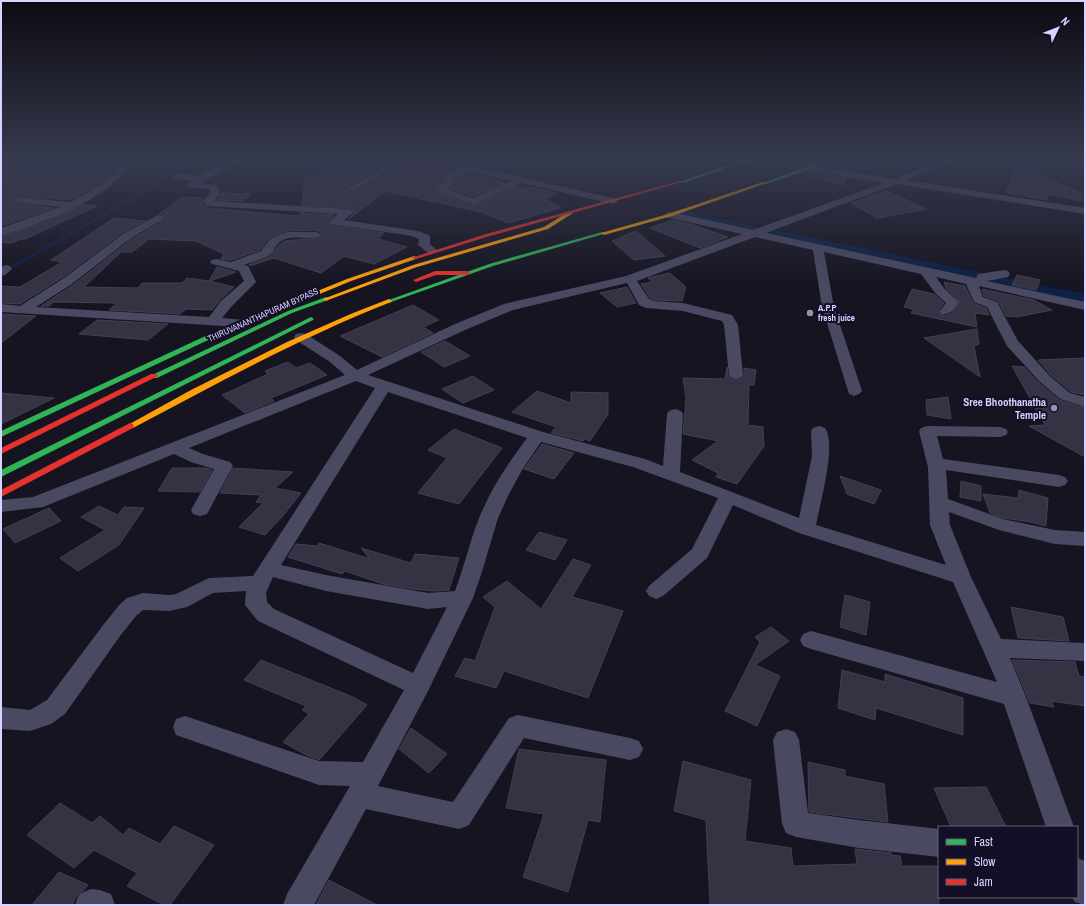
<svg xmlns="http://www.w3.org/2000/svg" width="1086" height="906" viewBox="0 0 1086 906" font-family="'Archivo Narrow',sans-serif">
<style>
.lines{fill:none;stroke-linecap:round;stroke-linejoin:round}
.stream{fill:#0d2144;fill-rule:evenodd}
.canal{fill:#0d2144;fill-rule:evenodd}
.building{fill:#343243;stroke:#433f54}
.street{fill:#4a4962;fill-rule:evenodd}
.fast{fill:#30b455;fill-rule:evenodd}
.slow{fill:#ff9f0a;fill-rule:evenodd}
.jam{fill:#e5322d;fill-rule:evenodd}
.poi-dot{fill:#9591b1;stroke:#130f26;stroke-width:1.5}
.labels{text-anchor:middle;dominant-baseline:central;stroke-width:4;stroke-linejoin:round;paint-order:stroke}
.far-poi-label{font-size:9px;font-weight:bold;fill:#d9d4ff;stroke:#130f26;text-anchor:start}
.far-street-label{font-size:9px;fill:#d9d4ff;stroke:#130f26}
.poi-label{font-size:11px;font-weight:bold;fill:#d9d4ff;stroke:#130f26;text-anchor:end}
</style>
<rect width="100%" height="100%" fill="#161421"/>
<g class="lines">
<path class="stream" d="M187 159H191L157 186 1 275V272L155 184Z"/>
<path class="canal" d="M685 211 754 226 756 229 754 232 749 233 681 218 679 215 681 212Z
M765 228 1085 294V304L760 235 758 232 760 229Z"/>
</g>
<path class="building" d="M23 159H65V162L116 168 101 183 70 200 15 196 13 200 19 203 54 208 1 226V164Z
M338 159H395L346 187V189L351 192 356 191 409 161 452 170 447 174 436 192 439 194 474 205 518 186 526 189 530 187 557 193 545 199 561 208 508 223 481 212 385 191 349 219H348L356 212 349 208 302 205 305 179 328 165 336 166 340 162Z
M850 161 848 170 830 167Z
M1014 162 1083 194 1080 201 1048 194 1046 200 1007 193Z
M465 173 481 176 505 183 473 196 450 189 455 180Z
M810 173 845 178 843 185 807 174Z
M886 191 927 209 877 218 851 203Z
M221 193 251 194 243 201 217 200 220 199Z
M182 197 203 198 202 202 207 208 285 215 300 216V213L334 215 328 222 330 225 384 233 378 239 407 247 374 264 344 256 321 273 274 258 250 266 249 265 269 257 279 245 285 241 320 238 323 234 317 230 286 231 270 237 260 250 231 260 221 259 224 254 196 241 149 239 132 252H121L84 287 138 288 142 283H182L187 278 209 281 217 267 236 272 210 281 234 287 220 300 212 310 186 309 180 314 109 310 117 303 54 302 49 306H41L73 285 132 239 163 221 164 219 163 215 159 214Z
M84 204 97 206 25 239H21L11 243 1 242V236L48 221Z
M114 218 145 221 122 233 63 277 20 304 1 303V286L20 287 62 262 51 260Z
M673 220 690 224 728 237 700 248 650 228Z
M636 231 665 256 634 260 612 241Z
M670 273 686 287 682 301 653 300 650 298 641 284 652 282 648 278 656 276Z
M1017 275 1040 280 1036 290 1012 285Z
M944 282 965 286 973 303 986 308 989 315 975 313 977 327 911 313 913 309 904 307 912 289 934 294 944 303 939 310 940 314 945 316 951 314 960 302 946 288Z
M627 287 636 303 617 307 600 293Z
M982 289 1034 300 1052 310 1017 317 1006 316 998 301 984 296Z
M413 305 439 320 423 327 433 333 382 357 340 336Z
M1 314 36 316 1 343Z
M97 320 168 324 148 340 79 334Z
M977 329 979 344 974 346 980 377 924 338Z
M445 341 470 356 444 367 421 352Z
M1085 358V395L1071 392 1051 375 1038 360Z
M288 362 296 368 310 363 327 375 271 398 274 401 245 413 222 395 268 374 265 371Z
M1012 366 1024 367 1039 383 1059 400 1085 408V457L1029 426 1045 425Z
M727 367 728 375 730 379 736 380 742 379 744 375V368L756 370 754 385H749L748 425 763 427 764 446 737 484 716 477 718 473 692 460 718 441 683 434 686 398 683 378 725 379Z
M473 376 494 390 463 403 442 389Z
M537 391 571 403V392L608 393V414L590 441 584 439 583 441 551 433 556 427 512 412Z
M1 393 54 398 1 424Z
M948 397 951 419 927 415 926 400Z
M454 429 502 448 459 504 418 493 447 458 428 450Z
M542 444 574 453 554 479 524 469Z
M172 468H206L212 470 200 492 158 491Z
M233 468 293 472 275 488 301 493 281 518 265 535 239 527 263 503 256 502 261 495 220 493Z
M840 476 881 490 874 504 847 494Z
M961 481 981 486V501L960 497Z
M1019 490 1048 498 1046 526 1030 522 1003 518 990 513 983 494 1018 498Z
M99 506 118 515 124 507 144 508 119 545 78 571 60 558 105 530 81 517Z
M49 508 61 521 15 543 3 529Z
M539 532 567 540 555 560 526 550Z
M319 543 370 559 361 548 411 563 415 554 459 558 449 590 434 591 413 589 383 584 345 571 342 574 288 557 296 544 317 546Z
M573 559 591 565 572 597 623 611 588 698 504 671 496 688 455 676 465 658 475 661 495 607 483 597 507 581 541 609Z
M845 595 870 602 866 635 840 627Z
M1011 607 1063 617 1069 641 1018 638Z
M771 627 789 641 755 665 780 676 757 726 725 711 760 642 755 637Z
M261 660 353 697 367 705 319 760 304 754 283 742 309 714 302 710 306 706 244 680Z
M1012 660 1075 662 1079 676 1085 677V706L1051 701 1054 707 1030 703Z
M842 670 885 682V674L963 698V735L876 708 875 720 838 708Z
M411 728 447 754 429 773 399 749Z
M519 749 606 760 600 822 588 820 568 892 523 877 544 814 506 808Z
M683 761 751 780 745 841 791 848 793 866 857 864 855 849 891 853V855L900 856 902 866H939V905H710L706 820 674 811Z
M808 762 845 770V776L884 784 888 822 809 812Z
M986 787 1006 827H951L934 788Z
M60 803 92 823 100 816 123 835 129 828 160 844 174 826 214 845 170 905H164L127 886 137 873 94 850 74 868 27 835Z
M59 872 88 885 83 891 78 893 72 905H32Z
M329 880 377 905H316Z"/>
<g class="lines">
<path class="street" d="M118 159H128L130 162C127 167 124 173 120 177 94 204 37 226 1 235V228L60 207 19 202 16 201 14 199 16 197 70 202 102 184 114 173 121 163Z
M234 159H246L200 183 216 185 220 194 214 201 349 209 354 212 344 220 418 231 429 235 430 237V244L438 251 436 253H428L418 245 419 239 412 236 330 224 329 222 338 214 207 206 203 201 210 193 209 189 189 187 187 185 191 181 176 179 171 176 176 173 198 176Z
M316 159H335L339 162 335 165Z
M399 159H410L355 190 352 191 347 188Z
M421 159H439L613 198 618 201 613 204 522 183 474 204 439 193 437 191 448 175 456 169ZM465 171 512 181 473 198 448 190 454 179Z
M942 159H955L906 180 1085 208V214L896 184 766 233 976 278 978 274 1004 270 1008 271 1010 274 1008 277 987 281 1085 302V310L979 286 983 297 997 302 1018 341 1050 376 1070 393 1085 397V407L1060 399 1040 382 1007 346 987 307 974 302 966 284 936 277 944 288 959 302C954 309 951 316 941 314L940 311 946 303 936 294 921 274 824 252 834 307 862 391 859 394 854 396 849 394 822 307 813 250 755 237 637 281 649 299 653 301 683 303 732 315 738 325 743 375 741 378 736 379 731 378 729 375 724 325 722 321 683 311 646 308 639 305 627 283 513 310 465 330 368 375 543 432 645 459 663 466 667 414 669 411 675 409 681 411 683 414 680 472 799 518 812 456 811 431 813 428 819 426 825 428C837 445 820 503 816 525L946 565 930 525 928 467 919 431 921 428 927 426 1000 427 1006 429 1008 432 1006 435 1000 437 937 436 943 459 1059 475 1065 477 1068 481 1065 485 1059 487 946 470 948 499 1003 519 1055 530 1085 532V546L1055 544 999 530 949 512 950 525 971 577 1001 639 1085 643V661L1010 658 1026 697 1074 827H1046L1004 704 811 649 803 646 800 640 803 634 811 631 997 682 953 582 799 533 733 505 707 558 663 596 656 599 649 596 646 591 649 586 692 549 718 498 633 467 541 442 522 470 509 494 498 518 481 575 473 598 427 693 378 786 453 802 509 718 518 715 630 738 639 741 643 749 639 757 630 760 524 738 469 825 459 829 366 809 314 905H283L287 894 350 786 319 785 176 735 173 727 176 719 185 716 319 761 363 762 404 690 258 621 245 605 246 591 213 593 187 607 169 611 143 610 136 616 120 636 65 714 51 724 30 731 1 729V707L30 710 47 700 104 624 120 604 127 598 143 593 169 595 176 594 209 578 253 576 375 388 356 381 189 448 203 454 230 462 233 466 207 514 200 516 193 514 191 510 214 469 191 462 174 454 43 507 1 512V500L33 497 345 375 330 362 296 340 294 337 296 334 301 333 306 334 340 356 357 370 455 324 504 304 626 276 742 234 666 217 665 215 666 213 670 212 753 230 884 183 808 171 805 170 804 168 805 166 808 165 895 179ZM388 392 527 438C508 463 491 489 479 518 470 541 464 567 455 591L428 593 326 575 281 565ZM273 577 326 591 428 609 447 607 413 673 274 609 267 602 266 593Z
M158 215 162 216 163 218 162 220 131 238 72 284 36 307 209 317 221 301 244 281 239 271 212 264 210 262 212 260 216 259 231 262 261 251 271 238 287 232H317L322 235C317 241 297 236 289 238 274 241 276 251 268 256 261 260 251 262 244 265L248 266 256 282 231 307 222 318 244 320 246 323 244 326 239 327 1 312V304L20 306 64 278 123 234Z
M6 265 10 266 12 269 5 275 1 276V267Z
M786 729 795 732 799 740 808 813 859 820 939 829V857L859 848 796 837 786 833 782 824 773 740 777 732Z
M1077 858 1085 861V905L1075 902 1072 897H1077Z
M91 889 100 890 111 894 115 905H75L79 894Z"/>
<path class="fast" d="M746 159H754L683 183 679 182Z
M819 159H825L810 169 767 184 763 183 806 167Z
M602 232 607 233 493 266 391 302 389 303 386 301 489 264Z
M326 297 329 299 328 300 292 313 157 378H151L150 376 288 311Z
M311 317 314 319 313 320 1 477V470Z
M227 326H230L234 328 1 437V431Z"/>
<path class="slow" d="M763 182 767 183 672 216 604 235 601 233 668 214Z
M568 212 573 213 548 229 417 267 328 300 326 301 323 299 413 265 544 227Z
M414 256 416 257V259L351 281 233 330H230L226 328 347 279Z
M389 299 392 301 391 302C302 337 218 383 133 428H127L126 426 191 390 287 342 353 313Z"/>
<path class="jam" d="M679 181 683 182 490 236 416 259 411 258 486 234Z
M435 271H467L470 273 467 275H436L416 282 413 280Z
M151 374H157L158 376 1 454V448Z
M130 423 133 424 134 426 133 428 1 497V490Z"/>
</g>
<linearGradient id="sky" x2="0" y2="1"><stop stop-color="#0c0b12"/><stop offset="0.56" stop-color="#363a4e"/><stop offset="1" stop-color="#363a4e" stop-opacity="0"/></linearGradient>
<rect width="1086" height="286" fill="url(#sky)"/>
<g class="poi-dot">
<circle cx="810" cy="313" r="4"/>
<circle cx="1054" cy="408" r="4"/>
</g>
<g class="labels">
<g class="far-poi-label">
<text x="818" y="308">A.P.P<tspan x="818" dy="10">fresh juice</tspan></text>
</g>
<g class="far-street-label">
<text transform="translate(263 315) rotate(-24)">THIRUVANANTHAPURAM BYPASS</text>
</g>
<g class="poi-label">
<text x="1046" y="402">Sree Bhoothanatha<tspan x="1046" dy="13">Temple</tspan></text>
</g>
</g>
<rect width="1086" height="906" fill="none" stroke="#d9d4ff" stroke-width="4"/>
<rect x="938" y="826" width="140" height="72" fill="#130f26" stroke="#625e7d"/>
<rect x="946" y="839" width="20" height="6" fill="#30b455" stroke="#625e7d"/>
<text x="974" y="846" font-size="12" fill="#d9d4ff">Fast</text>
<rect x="946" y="859" width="20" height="6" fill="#ff9f0a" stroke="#625e7d"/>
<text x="974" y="866" font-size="12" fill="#d9d4ff">Slow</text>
<rect x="946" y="879" width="20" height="6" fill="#e5322d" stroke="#625e7d"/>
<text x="974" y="886" font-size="12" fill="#d9d4ff">Jam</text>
<g transform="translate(1058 28) rotate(47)" stroke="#130f26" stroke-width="3" paint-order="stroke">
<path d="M0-3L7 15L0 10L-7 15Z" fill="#d9d4ff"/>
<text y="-6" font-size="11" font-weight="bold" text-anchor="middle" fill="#d9d4ff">N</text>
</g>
</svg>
